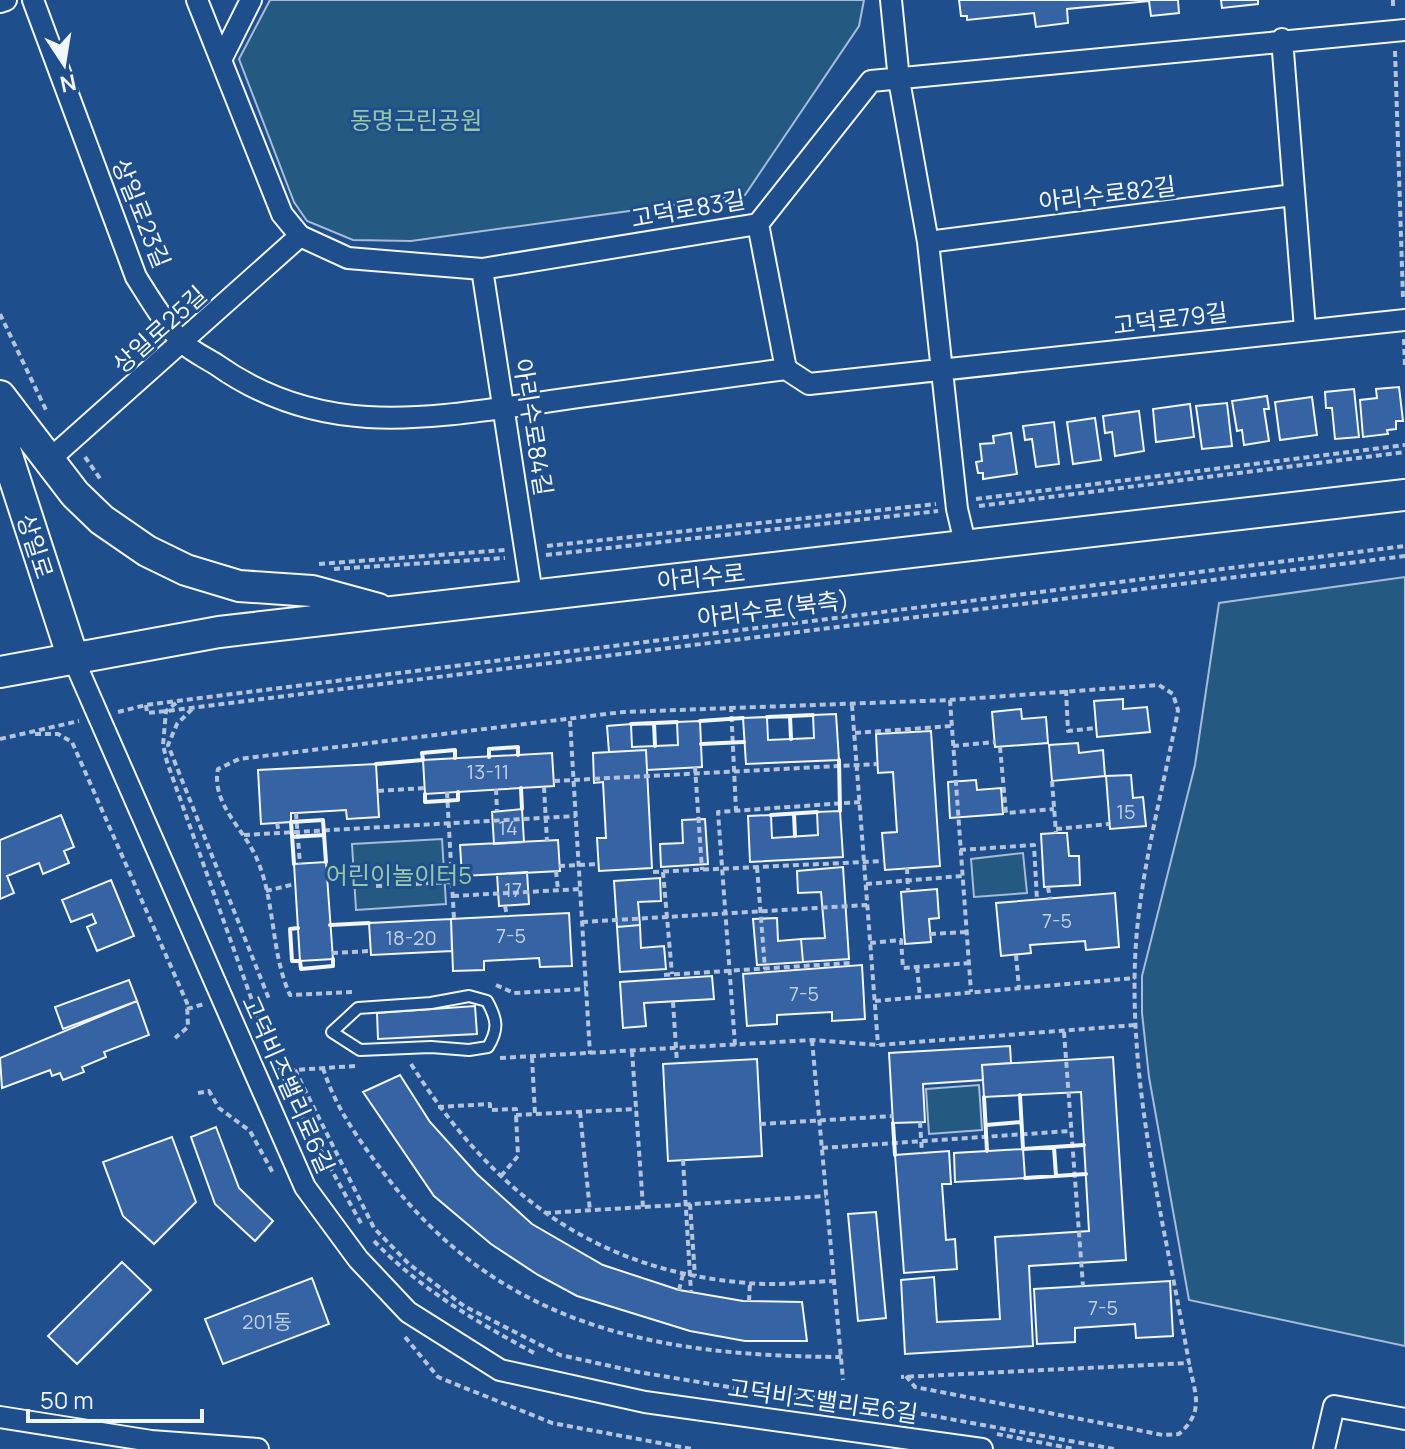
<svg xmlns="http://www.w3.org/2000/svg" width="1405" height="1449" viewBox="0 0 1405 1449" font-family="Manrope,'Noto Sans KR',sans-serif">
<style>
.green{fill:#245a82;stroke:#a8bbd7;stroke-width:2}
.building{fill:#3563a3;stroke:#f2f6ff;stroke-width:2}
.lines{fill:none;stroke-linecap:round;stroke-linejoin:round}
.service-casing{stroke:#f2f6ff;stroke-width:14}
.minor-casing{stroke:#f2f6ff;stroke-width:24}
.secondary-casing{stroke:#f2f6ff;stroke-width:34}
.path{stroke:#b3c4dc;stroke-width:4;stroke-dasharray:6 4;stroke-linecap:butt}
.service{stroke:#1f4e8c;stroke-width:10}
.minor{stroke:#1f4e8c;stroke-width:20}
.secondary{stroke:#1f4e8c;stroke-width:30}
.path-bridge{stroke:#b3c4dc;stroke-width:4;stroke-dasharray:6 4;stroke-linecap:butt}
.wall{stroke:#f2f6ff;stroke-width:4}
.labels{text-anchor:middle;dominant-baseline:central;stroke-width:6;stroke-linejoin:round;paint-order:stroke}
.number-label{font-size:20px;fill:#c3d1e8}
.park-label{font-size:24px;fill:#97c8a6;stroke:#1f4e8c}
.street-label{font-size:24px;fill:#f2f6ff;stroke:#1f4e8c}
</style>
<rect width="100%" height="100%" fill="#1f4e8c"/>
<path class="green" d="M270 0H864L859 26 745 195 411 241 353 240 307 221 294 202 239 59Z
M1405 577V1346L1189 1300 1149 1077 1142 1013V976L1195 765 1219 603Z
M442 839 446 904 356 910 352 844Z
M1023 853 1027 893 974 897 971 859Z
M979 1085 982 1130 929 1134 926 1089Z"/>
<path class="building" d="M959 0H1178L1179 13 1151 16 1149 1 1067 9 1068 23 1036 27 1034 13 967 20V16H961Z
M1221 0H1258V4L1222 8Z
M1399 387 1403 421H1396V429L1387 430 1388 434 1363 437 1360 400 1377 398 1376 389Z
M1354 389 1359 437 1335 439 1332 408H1326L1325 392Z
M1267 396 1269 409H1264L1269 441 1244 445 1242 430 1237 431 1232 401Z
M1312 397 1317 435 1280 440 1275 402Z
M1227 403 1232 446 1202 449 1196 406Z
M1190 404 1194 437 1156 442 1153 409Z
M1139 411 1144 451 1115 456 1112 432 1105 433 1103 416Z
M1095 418 1101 460 1073 464 1067 422Z
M1054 422 1059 464 1036 467 1032 439 1025 440 1023 426Z
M1011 433 1017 474 983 479V473H978L976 462 982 461 980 444 994 443 993 436Z
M1123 699V709L1147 707 1150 732 1097 737 1094 701Z
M1021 709 1022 719 1046 717 1048 743 995 747 992 712Z
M836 714 839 760 746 764 743 718 767 717 768 740 814 738 813 715Z
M700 721 702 767 647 770 646 750 609 752 607 726 631 724 632 747 678 745 677 722Z
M931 731 940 866 885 870 882 833 897 832 893 772 878 773 876 734Z
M1078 743 1079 753 1103 750 1105 776 1052 781 1049 745Z
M646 750 652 868 599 871 597 838H606L603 782 594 783 593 753Z
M552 753 554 786 425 794 423 760Z
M376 764 379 817 347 819 346 810 296 813H291V822L261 824 258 770Z
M1131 775 1133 798 1143 797 1146 826 1110 829 1106 776Z
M976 780 977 790 1001 788 1003 814 950 818 948 782Z
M522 809 524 842 494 844 492 812Z
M840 811 843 857 750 862 748 816 771 815 772 838 818 835 817 812Z
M61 815 74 847 64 851 69 863 43 874 39 863 7 876 14 893 0 899V840Z
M705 819 708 864 661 867 660 844 683 843 682 820Z
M1056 833H1067L1069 856H1079L1080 885 1044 887 1041 834Z
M558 840 560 871 462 876 460 845Z
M326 862 333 959 300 961 294 864Z
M843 867 849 959 803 962 801 939 825 938 821 892 798 893 797 871Z
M527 872 529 904 499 906 497 874Z
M660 878 661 901 638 902 640 925 617 927 614 881Z
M111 880 134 936 97 951 87 927 96 923 92 914 71 922 62 900Z
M937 889 939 918 929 919 931 942 905 944 901 892Z
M1115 893 1119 947 1086 950 1085 941 1030 945 1031 953 1001 956 996 903Z
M569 913 572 966 540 967 539 958 484 961V970L453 971 451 919Z
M777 918 778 941 801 939 803 962 757 965 753 919Z
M451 919 452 951 371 955 369 923Z
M640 925 641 948 664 946 666 969 620 972 617 927Z
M862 965 865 1019 832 1021V1012L777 1015V1024L747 1026 743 974Z
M712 976 714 999 644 1003 646 1026 623 1028 620 982Z
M129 980 137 1001 63 1029 55 1007Z
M137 1001 149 1035 104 1052 106 1057 82 1067 84 1072 63 1080 60 1073 52 1076 50 1070 2 1088 0 1058Z
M475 1006 477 1034 378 1039 377 1013Z
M1010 1046 1011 1063 982 1065 983 1080 923 1084 925 1122 893 1123 889 1053Z
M1113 1057 1126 1260 1029 1266 1033 1346 905 1354 901 1280 934 1277 937 1322 1000 1319 995 1237 1089 1231 1081 1092 984 1097 982 1065Z
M757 1059 762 1156 668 1161 663 1064Z
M400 1075 430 1122 477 1174 532 1224 603 1265 679 1290 743 1301 802 1302 807 1341H745L690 1331 577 1296 538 1275 491 1244 434 1196 363 1092Z
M216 1127 239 1188 273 1221 255 1241 215 1204 191 1137Z
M172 1137 196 1202 154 1244 123 1216 103 1162Z
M1023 1149 1025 1178 955 1182 954 1153Z
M949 1151 951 1184H942L946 1240 955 1239 957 1269 904 1273 895 1155Z
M876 1212 886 1318 858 1321 848 1214Z
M122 1262 151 1290 77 1364 48 1336Z
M312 1278 329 1324 223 1364 205 1319Z
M1170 1281 1173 1336 1136 1338 1135 1324 1075 1328V1342L1037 1344 1034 1289Z"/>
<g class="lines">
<g class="service-casing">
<path id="service" d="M469 996 487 1001C497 1019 499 1029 488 1047L469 1050 431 1047 360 1050 332 1032 358 1008 431 1003Z"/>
</g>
<g class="minor-casing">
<path id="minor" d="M33 0 136 277C150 299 164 323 182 342 191 351 206 358 217 365 323 440 430 418 551 401 629 390 707 380 786 369L809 384 1405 320
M197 0 282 214 300 236 348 258 482 269 758 224 871 81 1405 30
M891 0 899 80 928 242 957 509 966 547
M0 2 6 0
M1282 39 1305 329
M221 60 251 0
M758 224 786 369
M928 242 1293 195
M482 269 532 594
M50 459 300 236
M73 658 305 1187 358 1259 408 1312 500 1370 645 1402 982 1449
M0 1417 151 1441 258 1449
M1324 1449 1334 1406 1405 1419"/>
</g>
<g class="secondary-casing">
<path id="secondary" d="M0 396 75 494 102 520 147 551 186 570 239 586 312 591 378 609
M0 434 73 658
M0 672 219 632 1405 495"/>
</g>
<path class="path" d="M1393 0V10
M1395 51 1403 298
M0 314 46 410
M1404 339 1405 368
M85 457 101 480
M976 499 1405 445
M979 506 1405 452
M547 546 936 504
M546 555 938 511
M319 564 506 550
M334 569 505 558
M1066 690 1068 731 1096 728
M950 700 971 992
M176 703 166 711 163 745 167 762 265 1037 299 1111 362 1225
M146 705 147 713 166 711 1405 556
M852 705 878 1045
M731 706 736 811
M192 709 177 724 168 745 269 999
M118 712 146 705 1405 546
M570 721 590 1054
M855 733 951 726
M35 734H58L72 742 187 1003 188 1027 175 1038
M0 739 79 721
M953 746 995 742
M1000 747 1006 813 1054 809
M695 767 702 870
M1052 781 1056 833
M544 787 547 841
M496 789 497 811
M378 791 425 788
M447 792 454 919
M277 823 279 833
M1056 829 1109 824
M244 835 576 816
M960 850 1034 845 1037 900
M556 871 558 890
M866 884 962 876
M376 886 452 882
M1048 887 1050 899
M266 891 295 884
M453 896 581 889
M505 906 507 916
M582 922 867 905
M930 934 966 932
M870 943 901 940 903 968 969 963
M332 953 370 951
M1016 955 1019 988
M917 967 920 997
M496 985 514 993 586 989
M352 992 290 995C270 951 276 901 256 857 243 828 211 803 218 769L239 759 623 712 950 700 1159 685 1173 694 1178 710C1163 792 1138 877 1135 961 1130 1097 1166 1230 1189 1363L901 1377
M875 1001 1135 978
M187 1009 204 1004
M1064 1032 1083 1286
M812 1040 843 1380
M735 1045 718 812 860 802
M632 1051 643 1207
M532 1057 535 1114
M500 1058 812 1040 878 1045 1136 1025
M411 1064C492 1192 593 1271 748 1283 776 1286 805 1282 833 1281
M355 1066 295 1070 374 1228 409 1264 464 1306 560 1355 638 1372 741 1389 868 1404 1114 1449
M323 1068C335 1107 359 1140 383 1172 500 1328 657 1356 841 1357
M198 1093 209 1091 219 1108 250 1131 274 1175
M438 1107 490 1104V1110L516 1109V1115L636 1109
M580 1112 590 1211
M822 1148 1070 1131
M501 1176 518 1156 516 1115
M690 1204 695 1276
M545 1213 826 1196
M374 1241C421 1290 477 1322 536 1354
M679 1290 683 1274
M749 1301 750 1284
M405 1337 438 1377 552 1423 692 1449
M906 1376 915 1387 1163 1435 1179 1434C1205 1411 1195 1394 1189 1363
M997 1434 1074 1449"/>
<use href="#service" class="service"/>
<use href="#minor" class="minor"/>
<use href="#secondary" class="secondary"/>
<path class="path-bridge" d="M554 781 877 764
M296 813 300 864
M559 866 599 864
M757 867 765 969
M907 868 908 891
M653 872 884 861
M663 872 672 974
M664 975 850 963
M673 1002 677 1063
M920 1122 922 1153
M760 1124 893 1116
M683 1160 691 1292"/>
<path class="wall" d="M790 716 791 739
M767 717 813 715
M700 721 743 718
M654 723 655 746
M631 724 677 722
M701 744 744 742
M489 757V749L518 747V755
M839 760 840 811
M376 764 423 760 422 753 455 750V758
M521 788 522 809
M425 794V802L458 800V792
M794 814 795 836
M771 815 817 812
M292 837 324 835
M294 864 291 822 323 820 326 862
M330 925 369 923
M298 928 290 929 292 961H300L301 969 333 966V959
M1020 1095 1023 1149 1084 1145
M984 1097 987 1151
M893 1123 895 1155
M986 1125 1021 1122
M1054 1147 1056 1176
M1025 1178 1086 1174"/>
</g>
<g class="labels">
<g class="number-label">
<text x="488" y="771">13-11</text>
<text x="1126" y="811">15</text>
<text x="508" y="827">14</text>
<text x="513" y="889">17</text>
<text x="1057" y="920">7-5</text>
<text x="511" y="935">7-5</text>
<text x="411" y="937">18-20</text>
<text x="804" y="993">7-5</text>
<text x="1103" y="1307">7-5</text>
<text x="267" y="1321">201동</text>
</g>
<g class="park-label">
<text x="416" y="119">동명근린공원</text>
<text x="399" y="874">어린이놀이터5</text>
</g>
<g class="street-label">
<text transform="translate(1107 193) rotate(-7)">아리수로82길</text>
<text transform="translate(688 208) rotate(-10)">고덕로83길</text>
<text transform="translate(142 213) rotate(68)">상일로23길</text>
<text transform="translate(1170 318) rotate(-7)">고덕로79길</text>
<text transform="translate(159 329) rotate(-42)">상일로25길</text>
<text transform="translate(534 427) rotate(81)">아리수로84길</text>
<text transform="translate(36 546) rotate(72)">상일로</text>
<text transform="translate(701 576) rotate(-6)">아리수로</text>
<text transform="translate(773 608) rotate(-7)">아리수로(북측)</text>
<text transform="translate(289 1084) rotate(66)">고덕비즈밸리로6길</text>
<text transform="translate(823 1400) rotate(8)">고덕비즈밸리로6길</text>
</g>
</g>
<g transform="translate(64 64) rotate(168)" stroke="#1f4e8c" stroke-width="6" paint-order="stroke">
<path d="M0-6L14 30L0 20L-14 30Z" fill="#f2f6ff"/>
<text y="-12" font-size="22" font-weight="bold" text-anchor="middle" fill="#f2f6ff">N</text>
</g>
<path d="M28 1409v12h174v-12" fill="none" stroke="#f2f6ff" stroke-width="4"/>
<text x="40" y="1409" font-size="24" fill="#f2f6ff" stroke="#1f4e8c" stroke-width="6" paint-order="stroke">50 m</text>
</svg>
